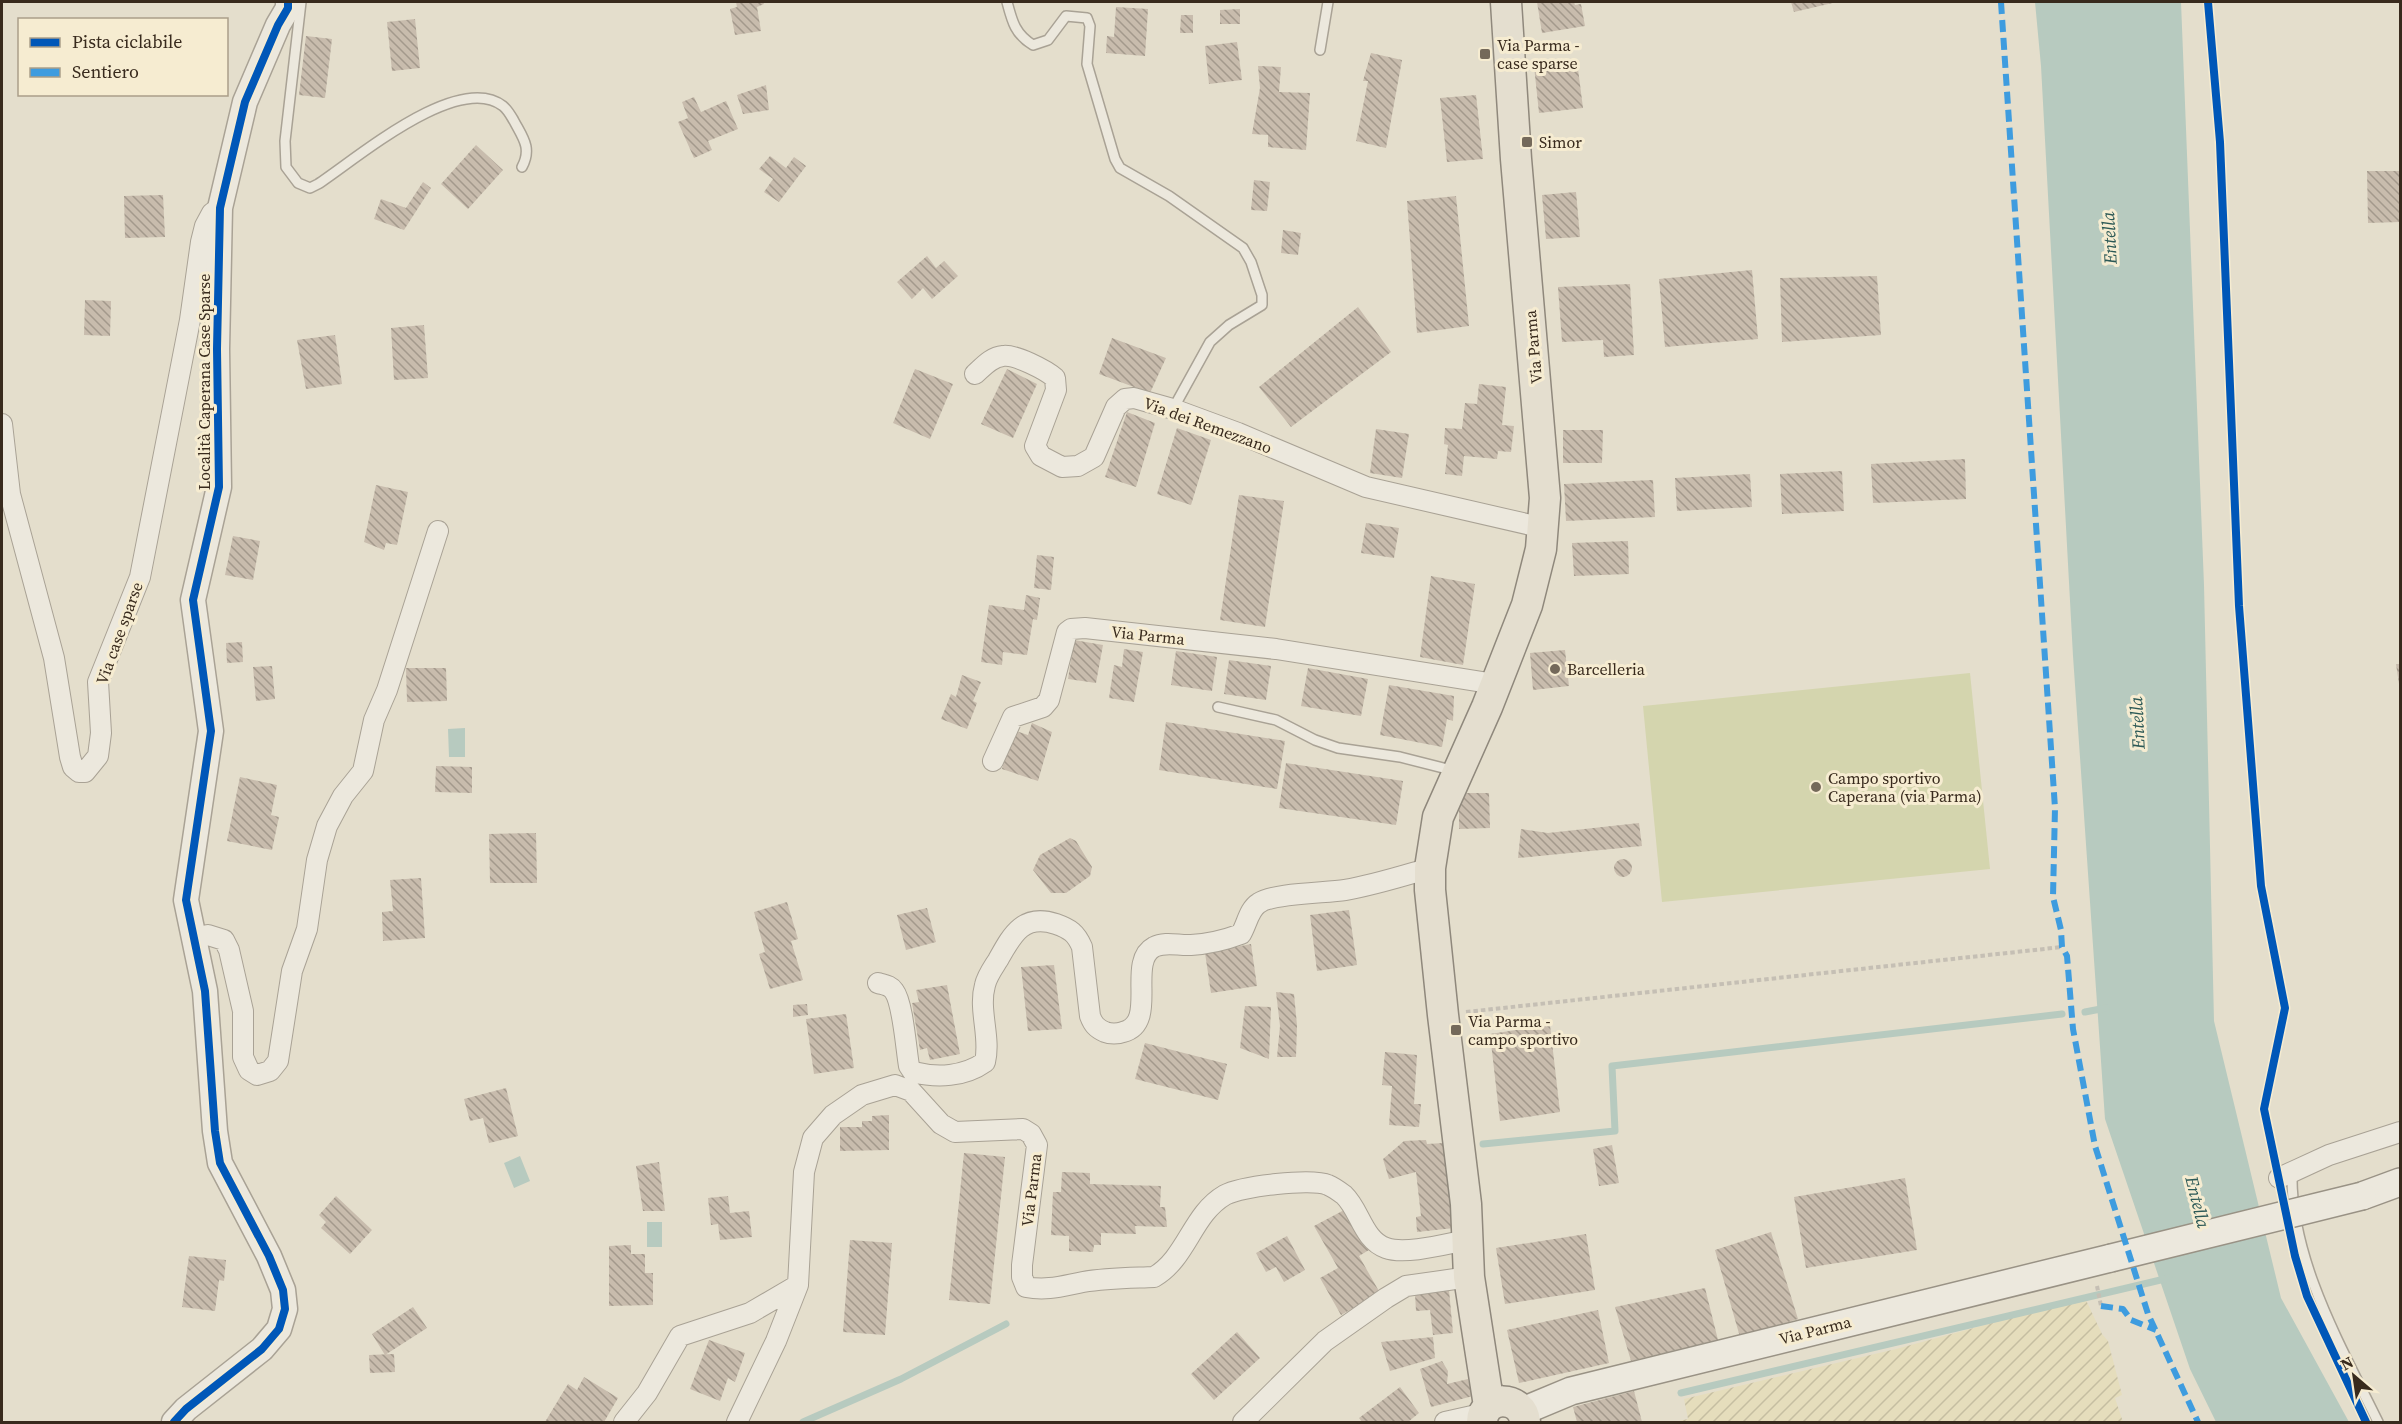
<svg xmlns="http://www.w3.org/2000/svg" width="2402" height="1424" viewBox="0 0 2402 1424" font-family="'Source Serif 4',serif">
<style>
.farmland{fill:url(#farmland-furrows)}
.garden{fill:#d4d5ae}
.water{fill:#b7cabf}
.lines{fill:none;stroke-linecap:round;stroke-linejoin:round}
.stream{stroke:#b7cabf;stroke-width:7}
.building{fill:url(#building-back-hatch)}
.service-casing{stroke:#a9a295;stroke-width:12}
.minor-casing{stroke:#a9a295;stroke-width:22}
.tertiary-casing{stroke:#a9a295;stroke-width:27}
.secondary-casing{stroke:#999285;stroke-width:30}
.primary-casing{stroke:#8f887c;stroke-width:33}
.path{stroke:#c5bfb4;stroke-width:4;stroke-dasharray:4.5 3;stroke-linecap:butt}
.service{stroke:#ece8dd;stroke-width:9}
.minor{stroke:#ece8dd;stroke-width:20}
.tertiary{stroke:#ece8dd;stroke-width:24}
.secondary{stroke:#ece8dd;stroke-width:27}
.primary{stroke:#e4decf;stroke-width:30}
.secondary-bridge-casing{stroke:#999285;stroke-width:30;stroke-linecap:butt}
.secondary-bridge{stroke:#ece8dd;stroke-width:27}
.quiet{stroke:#3e9cdf;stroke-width:6;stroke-dasharray:12 6;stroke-linecap:butt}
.cycleway-casing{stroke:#f6ecd1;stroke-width:11}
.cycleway{stroke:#0057b8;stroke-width:8}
.poi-dot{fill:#74695a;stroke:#f6ecd1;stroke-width:2}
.labels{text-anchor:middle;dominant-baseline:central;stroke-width:6;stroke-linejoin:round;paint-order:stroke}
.poi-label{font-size:16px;fill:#382a1d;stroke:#f6ecd1;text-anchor:start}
.street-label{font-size:16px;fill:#382a1d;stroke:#f6ecd1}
.water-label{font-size:18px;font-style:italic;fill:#2c5956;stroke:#f6ecd1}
</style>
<defs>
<pattern id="farmland-furrows" width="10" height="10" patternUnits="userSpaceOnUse" patternTransform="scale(1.5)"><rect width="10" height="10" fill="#e5ddbc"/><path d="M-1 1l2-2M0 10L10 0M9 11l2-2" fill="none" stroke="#c5bea1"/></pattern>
<pattern id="building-back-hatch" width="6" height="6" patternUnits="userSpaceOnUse" patternTransform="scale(1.5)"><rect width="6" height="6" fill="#c8bcad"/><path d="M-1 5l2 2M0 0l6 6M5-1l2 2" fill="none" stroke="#a3998c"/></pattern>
</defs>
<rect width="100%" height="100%" fill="#e4decc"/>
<path class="farmland" d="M2085 1298 2102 1334 2108 1341 2122 1395 2115 1398 2123 1422H1674L1688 1419 1684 1399 1896 1349Z"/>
<path class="garden" d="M1970 673 1990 869 1662 902 1643 706Z"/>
<path class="water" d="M2035 2H2181L2204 585 2214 1021 2281 1298 2349 1422H2216L2190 1369 2105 1119 2073 656 2041 66Z
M465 728V757H449L448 729Z
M520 1156 530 1181 514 1188 504 1163Z
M647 1222H662V1247H647Z"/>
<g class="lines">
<path class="stream" d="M2085 1012 2106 1008
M1483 1144 1615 1131 1612 1066 2062 1014
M1681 1393 2169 1278
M803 1422 901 1379 1006 1324"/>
</g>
<path class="building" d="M736 2H763L764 4 757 7 761 31 735 35 730 9 737 7Z
M1537 2H1574L1575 5 1581 4 1585 26 1542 33Z
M1791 2H1837L1794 12Z
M1116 7 1148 9 1145 56 1106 53 1107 36 1114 37Z
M1240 9V24H1220V10Z
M1181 15H1193V33H1180Z
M415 19 420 68 392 71 387 22Z
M306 36 332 39 325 98 299 95Z
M1237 42 1242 80 1209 84 1205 46Z
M1371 53 1402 60 1386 148 1356 141 1368 81H1363Z
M1577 61 1583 108 1539 113 1534 66Z
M1258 66 1281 67 1279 92 1310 93 1306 150 1268 147V135L1252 134 1260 88Z
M766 85 769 110 743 114 737 95Z
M1476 95 1483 159 1447 162 1440 98Z
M694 97 701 112 726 101 738 129 708 141 712 150 694 158 678 122 688 118 682 102Z
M476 145 503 170 468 209 441 184Z
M770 156 786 168 794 157 806 166 779 202 764 192 773 179 759 169Z
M2367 171H2400V222L2368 223Z
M1254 180 1270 182 1267 211 1251 210Z
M423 182 431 188 404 230 374 219 381 199 406 208Z
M1576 192 1580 237 1546 239 1542 195Z
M163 195 165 237 125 238 124 196Z
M1456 196 1469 326 1417 333 1407 201Z
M1283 230 1301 233 1298 255 1281 253Z
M927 256 936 268 944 261 958 276 932 299 923 288 912 299 897 282Z
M1752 270 1758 339 1665 347 1659 279Z
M1877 276 1881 335 1782 342 1780 278Z
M1630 284 1634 355 1604 357 1603 340 1562 342 1558 287Z
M85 300 111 301 110 336 84 335Z
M1358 307 1391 352 1291 427 1259 387Z
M424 325 428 378 394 380 391 328Z
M335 335 342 384 306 389 297 340Z
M1112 338 1166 358 1150 393 1099 374Z
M915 369 953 384 930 439 893 423Z
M1007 369 1037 384 1013 438 981 424Z
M1479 384 1506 387 1502 425 1514 426 1511 452 1498 451 1497 459 1464 456 1462 476 1445 474 1448 445 1444 444 1445 428 1462 429 1465 403 1477 404Z
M1127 412 1155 423 1136 487 1105 477Z
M1177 428 1211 440 1191 505 1157 494Z
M1376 429 1409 434 1402 478 1370 473Z
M1563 430H1603L1602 463H1563Z
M1965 459 1966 499 1873 503 1871 464Z
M1842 471 1844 511 1782 514 1780 474Z
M1750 474 1752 507 1677 511 1675 478Z
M1653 480 1655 517 1566 521 1564 484Z
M376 485 408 492 397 545 386 543 384 550 364 542Z
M1239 495 1284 501 1265 627 1220 620Z
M1366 523 1399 528 1394 558 1361 553Z
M233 536 260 541 253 580 225 575Z
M1628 541 1629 574 1574 576 1572 543Z
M1037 555 1054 557 1051 590 1034 588Z
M1431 576 1475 584 1463 665 1420 657Z
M1026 595 1040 598 1037 620 1033 619 1027 655 1003 652 1002 665 981 662 989 605 1024 610Z
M1074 640 1103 645 1096 683 1068 679Z
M242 642 243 662 227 663 226 643Z
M1124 649 1143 652 1134 702 1109 698 1114 665 1122 667Z
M1565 650 1569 686 1533 690 1530 653Z
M1176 651 1217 657 1212 691 1171 685Z
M1229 660 1271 666 1266 700 1224 694Z
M2396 664H2400V684H2399Z
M272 666 275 699 256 701 253 667Z
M406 668H446L447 701 407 702Z
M1308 668 1368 679 1361 716 1301 706Z
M962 675 981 682 973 701 977 703 967 729 941 719 951 694 956 697Z
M1389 685 1454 696 1453 721 1447 719 1442 747 1380 735Z
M1166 722 1285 741 1277 789 1159 770Z
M1032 723 1052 732 1038 781 1002 769 1013 730 1028 735Z
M1286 763 1403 781 1396 825 1279 808Z
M436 766 472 767V793L435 792Z
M240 777 277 785 271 815 279 817 272 850 227 841Z
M1459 793H1489L1490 828 1459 829Z
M1639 823 1642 846 1518 858 1521 829 1548 833Z
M536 833 537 883H490L489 834Z
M1070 838 1076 841 1092 867 1090 876 1066 893H1051L1033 870 1040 855Z
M1614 868a9 9 0 1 1 18 0a9 9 0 1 1-18 0Z
M421 878 425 938 383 941 382 912 393 911 390 880Z
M787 902 798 939 791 941 803 980 770 989 759 954 765 952 754 912Z
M927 908 936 942 906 950 897 915Z
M1349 910 1357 965 1317 971 1310 915Z
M1251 944 1257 986 1211 993 1205 953Z
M1054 965 1062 1029 1028 1031 1021 967Z
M947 985 960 1054 930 1060 927 1048 920 1050 912 1003 919 1002 916 990Z
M1276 992 1294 994 1297 1025 1296 1057H1277L1280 1026Z
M807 1004 808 1015 793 1017V1005Z
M1245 1006 1271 1007 1269 1059 1240 1048Z
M846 1014 854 1068 814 1074 806 1019Z
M1550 1025 1560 1112 1500 1121 1490 1034Z
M1145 1043 1227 1064 1218 1100 1135 1079Z
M1385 1052 1417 1055 1414 1104H1421L1419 1127 1389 1125 1392 1086 1382 1085Z
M506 1088 518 1136 489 1143 483 1118 470 1121 464 1099Z
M889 1115V1150L840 1151V1127H862V1121H872V1116Z
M1426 1140 1427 1144 1443 1143 1454 1228 1417 1232 1416 1217 1421 1216 1416 1172 1389 1179 1383 1159 1404 1141Z
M1612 1145 1619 1183 1599 1186 1593 1149Z
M964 1153 1005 1157 990 1304 949 1300Z
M659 1162 665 1211H643L636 1166Z
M1062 1172 1090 1173V1184L1161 1186 1160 1207H1165L1167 1227 1135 1226 1136 1234 1101 1233V1245H1094L1093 1252 1069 1251V1236L1051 1235 1053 1192H1061Z
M1905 1178 1917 1250 1806 1268 1794 1197Z
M336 1196 372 1230 350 1254 321 1228 326 1222 319 1215Z
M728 1196 730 1213 749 1211 752 1237 720 1240 718 1224 711 1225 708 1198Z
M1346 1209 1369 1250 1359 1256 1380 1293 1341 1315 1320 1278 1338 1268 1314 1226Z
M1771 1232 1798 1319 1740 1337 1715 1250Z
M1586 1234 1595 1290 1505 1304 1496 1248Z
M1287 1236 1305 1270 1284 1282 1276 1267 1266 1272 1256 1253Z
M850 1240 892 1243 885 1335 843 1332Z
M631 1245V1254H645V1273H653V1305L609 1306V1246Z
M189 1256 226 1260 224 1281 219 1280 215 1311 182 1307Z
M1705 1288 1718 1340 1631 1361 1615 1307Z
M1449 1290 1453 1333 1433 1335 1430 1310 1416 1311 1415 1294Z
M413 1307 427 1328 385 1355 372 1334Z
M1598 1310 1609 1363 1519 1383 1507 1330Z
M1237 1332 1260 1358 1214 1400 1191 1374Z
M1433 1337 1435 1358 1390 1371 1381 1342Z
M709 1340 745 1353 735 1382 728 1378 720 1401 690 1389Z
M394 1354 395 1372 370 1373 369 1355Z
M1442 1361 1448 1371 1447 1384 1468 1379 1473 1396 1431 1407 1420 1369Z
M584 1377 618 1398 604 1422H545L568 1384 577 1390Z
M1400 1387 1419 1413 1408 1422H1362L1359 1418Z
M1634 1391 1642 1422H1577L1573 1407Z"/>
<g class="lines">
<g class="service-casing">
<path id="service" d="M301 2 285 141 286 167 298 183 310 188 318 184C355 160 458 71 503 106 508 110 511 116 514 121 523 138 532 148 522 167
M1007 2C1012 21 1015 34 1033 45L1048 40 1066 16 1087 18 1090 26 1087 64 1115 159 1120 168 1169 196 1243 248 1251 262 1262 295V305L1229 325 1210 342 1173 409
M1320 50 1328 2
M1218 707 1276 720 1315 740 1338 748 1400 757 1455 771
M2292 1172C2290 1259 2341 1346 2378 1422"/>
</g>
<g class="minor-casing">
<path id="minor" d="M975 374C983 367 991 357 1003 356 1015 354 1046 370 1055 378L1056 390 1035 446 1041 456 1062 467 1078 466 1094 457 1116 407 1125 399 1134 398 1173 409 1238 433 1366 487 1544 528
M2 424 10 494 54 658 70 757 73 767 79 772H85L98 756 101 733 98 682 140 577 190 320 201 242 205 226 212 213 220 208
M993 761 1013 717 1043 707 1049 700 1067 632 1071 629 1085 628 1276 649 1495 684
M193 938 208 935 224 940 229 950 243 1011V1057L249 1070 257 1075 270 1071 278 1061 292 971 307 929 317 860 327 826 343 796 363 771 374 720 387 690 438 531
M878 983C884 985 890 985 894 991 903 1003 906 1049 909 1066L913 1072C937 1078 964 1077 985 1062 991 1037 978 1010 985 985 987 976 993 968 998 960 1012 935 1023 913 1056 924 1070 929 1076 933 1082 947L1090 1016C1093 1024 1096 1028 1105 1032 1110 1034 1118 1034 1123 1032 1159 1023 1126 962 1154 947 1166 941 1179 946 1191 945 1208 944 1225 940 1241 934 1247 924 1249 909 1259 903 1273 893 1325 893 1345 890 1374 885 1402 876 1430 868
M2279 1178 2329 1155 2400 1132
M624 1422 647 1393 680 1336 750 1313 798 1285
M737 1422 776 1341 798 1285 804 1172 813 1138 833 1115 862 1095 895 1085 911 1091 941 1124 955 1132 1023 1129 1031 1134 1037 1145 1022 1265V1277L1026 1287C1047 1291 1062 1286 1083 1282 1106 1278 1131 1278 1154 1277 1187 1258 1192 1214 1225 1195 1241 1186 1312 1178 1328 1185 1333 1187 1340 1192 1344 1195 1360 1210 1363 1240 1386 1248 1405 1255 1446 1244 1467 1240
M1243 1422 1325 1341 1386 1298 1406 1286 1469 1277
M1445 1422 1472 1416 1482 1417"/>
</g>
<g class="tertiary-casing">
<path id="tertiary" d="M174 1422 186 1409 262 1349 279 1329 285 1309 283 1290 269 1256 220 1163 215 1131 205 991 186 900 211 731 193 600 219 487 217 349 220 208 245 102 278 25 288 8V2"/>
</g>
<g class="secondary-casing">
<path id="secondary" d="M2362 1196 2400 1182
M1523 1411 1571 1391 2111 1258"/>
</g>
<g class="primary-casing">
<path id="primary" d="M1489 1406 1469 1277 1466 1204 1443 1015 1430 890V868L1438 817 1487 707 1527 605 1541 549 1545 498 1516 159 1506 2
M1482 1422C1483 1394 1523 1395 1525 1422"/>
</g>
<path class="path" d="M1466 1012 2062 947
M2097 1286 2101 1306"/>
<use href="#service" class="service"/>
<use href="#minor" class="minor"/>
<use href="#tertiary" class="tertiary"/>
<use href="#secondary" class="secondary"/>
<use href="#primary" class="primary"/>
<g class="secondary-bridge-casing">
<path id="secondary-bridge" d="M2111 1258 2362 1196"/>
</g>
<use href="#secondary-bridge" class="secondary-bridge"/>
<path class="quiet" d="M2001 2 2055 808 2053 897 2061 930 2062 947 2067 956 2073 1029 2095 1146 2148 1314 2198 1422
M2101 1306 2123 1309 2131 1320 2156 1330"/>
<g class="cycleway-casing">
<path id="cycleway" d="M2208 2 2220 142 2239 606 2261 886 2285 1008 2264 1109 2295 1256 2307 1296 2366 1422
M174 1422 186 1409 262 1349 279 1329 285 1309 283 1290 269 1256 220 1163 215 1131 205 991 186 900 211 731 193 600 219 487 217 349 220 208 245 102 278 25 288 8V2"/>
</g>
<use href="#cycleway" class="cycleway"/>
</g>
<g class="poi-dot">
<rect x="1479" y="48" width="12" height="12" rx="3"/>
<rect x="1521" y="136" width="12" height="12" rx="3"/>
<circle cx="1555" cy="669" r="6"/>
<circle cx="1816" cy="787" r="6"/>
<rect x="1450" y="1024" width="12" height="12" rx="3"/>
</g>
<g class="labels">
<g class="poi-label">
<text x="1497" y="45">Via Parma -<tspan x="1497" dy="18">case sparse</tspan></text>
<text x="1539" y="142">Simor</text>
<text x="1567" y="669">Barcelleria</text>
<text x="1828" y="778">Campo sportivo<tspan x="1828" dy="18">Caperana (via Parma)</tspan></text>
<text x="1468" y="1021">Via Parma -<tspan x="1468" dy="18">campo sportivo</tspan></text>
</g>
<g class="street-label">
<text transform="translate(1533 347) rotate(-95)">Via Parma</text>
<text transform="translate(204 382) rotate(-90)">Località Caperana Case Sparse</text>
<text transform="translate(1208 425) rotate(20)">Via dei Remezzano</text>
<text transform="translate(119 633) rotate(-70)">Via case sparse</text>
<text transform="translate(1148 635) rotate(6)">Via Parma</text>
<text transform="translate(1031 1190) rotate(-83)">Via Parma</text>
<text transform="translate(1815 1330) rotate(-14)">Via Parma</text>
</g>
<g class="water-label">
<text transform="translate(2109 238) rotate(-93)">Entella</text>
<text transform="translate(2137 723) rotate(-93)">Entella</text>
<text transform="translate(2198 1202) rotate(76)">Entella</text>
</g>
</g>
<rect width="2402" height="1424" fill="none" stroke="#382a1d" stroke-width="6"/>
<rect x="18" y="18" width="210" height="78" fill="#f6ecd1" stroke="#aa9e89" stroke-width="1.5"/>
<rect x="30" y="38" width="30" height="9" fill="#0057b8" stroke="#aa9e89" stroke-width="1.5"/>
<text x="72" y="48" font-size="18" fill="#382a1d">Pista ciclabile</text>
<rect x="30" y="68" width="30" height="9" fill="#3e9cdf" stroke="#aa9e89" stroke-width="1.5"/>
<text x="72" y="78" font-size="18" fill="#382a1d">Sentiero</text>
<g transform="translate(2354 1376) rotate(331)" stroke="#f6ecd1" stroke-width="4.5" paint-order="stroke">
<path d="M0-4.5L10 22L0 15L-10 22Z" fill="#382a1d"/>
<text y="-9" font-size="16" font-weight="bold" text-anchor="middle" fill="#382a1d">N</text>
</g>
</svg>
